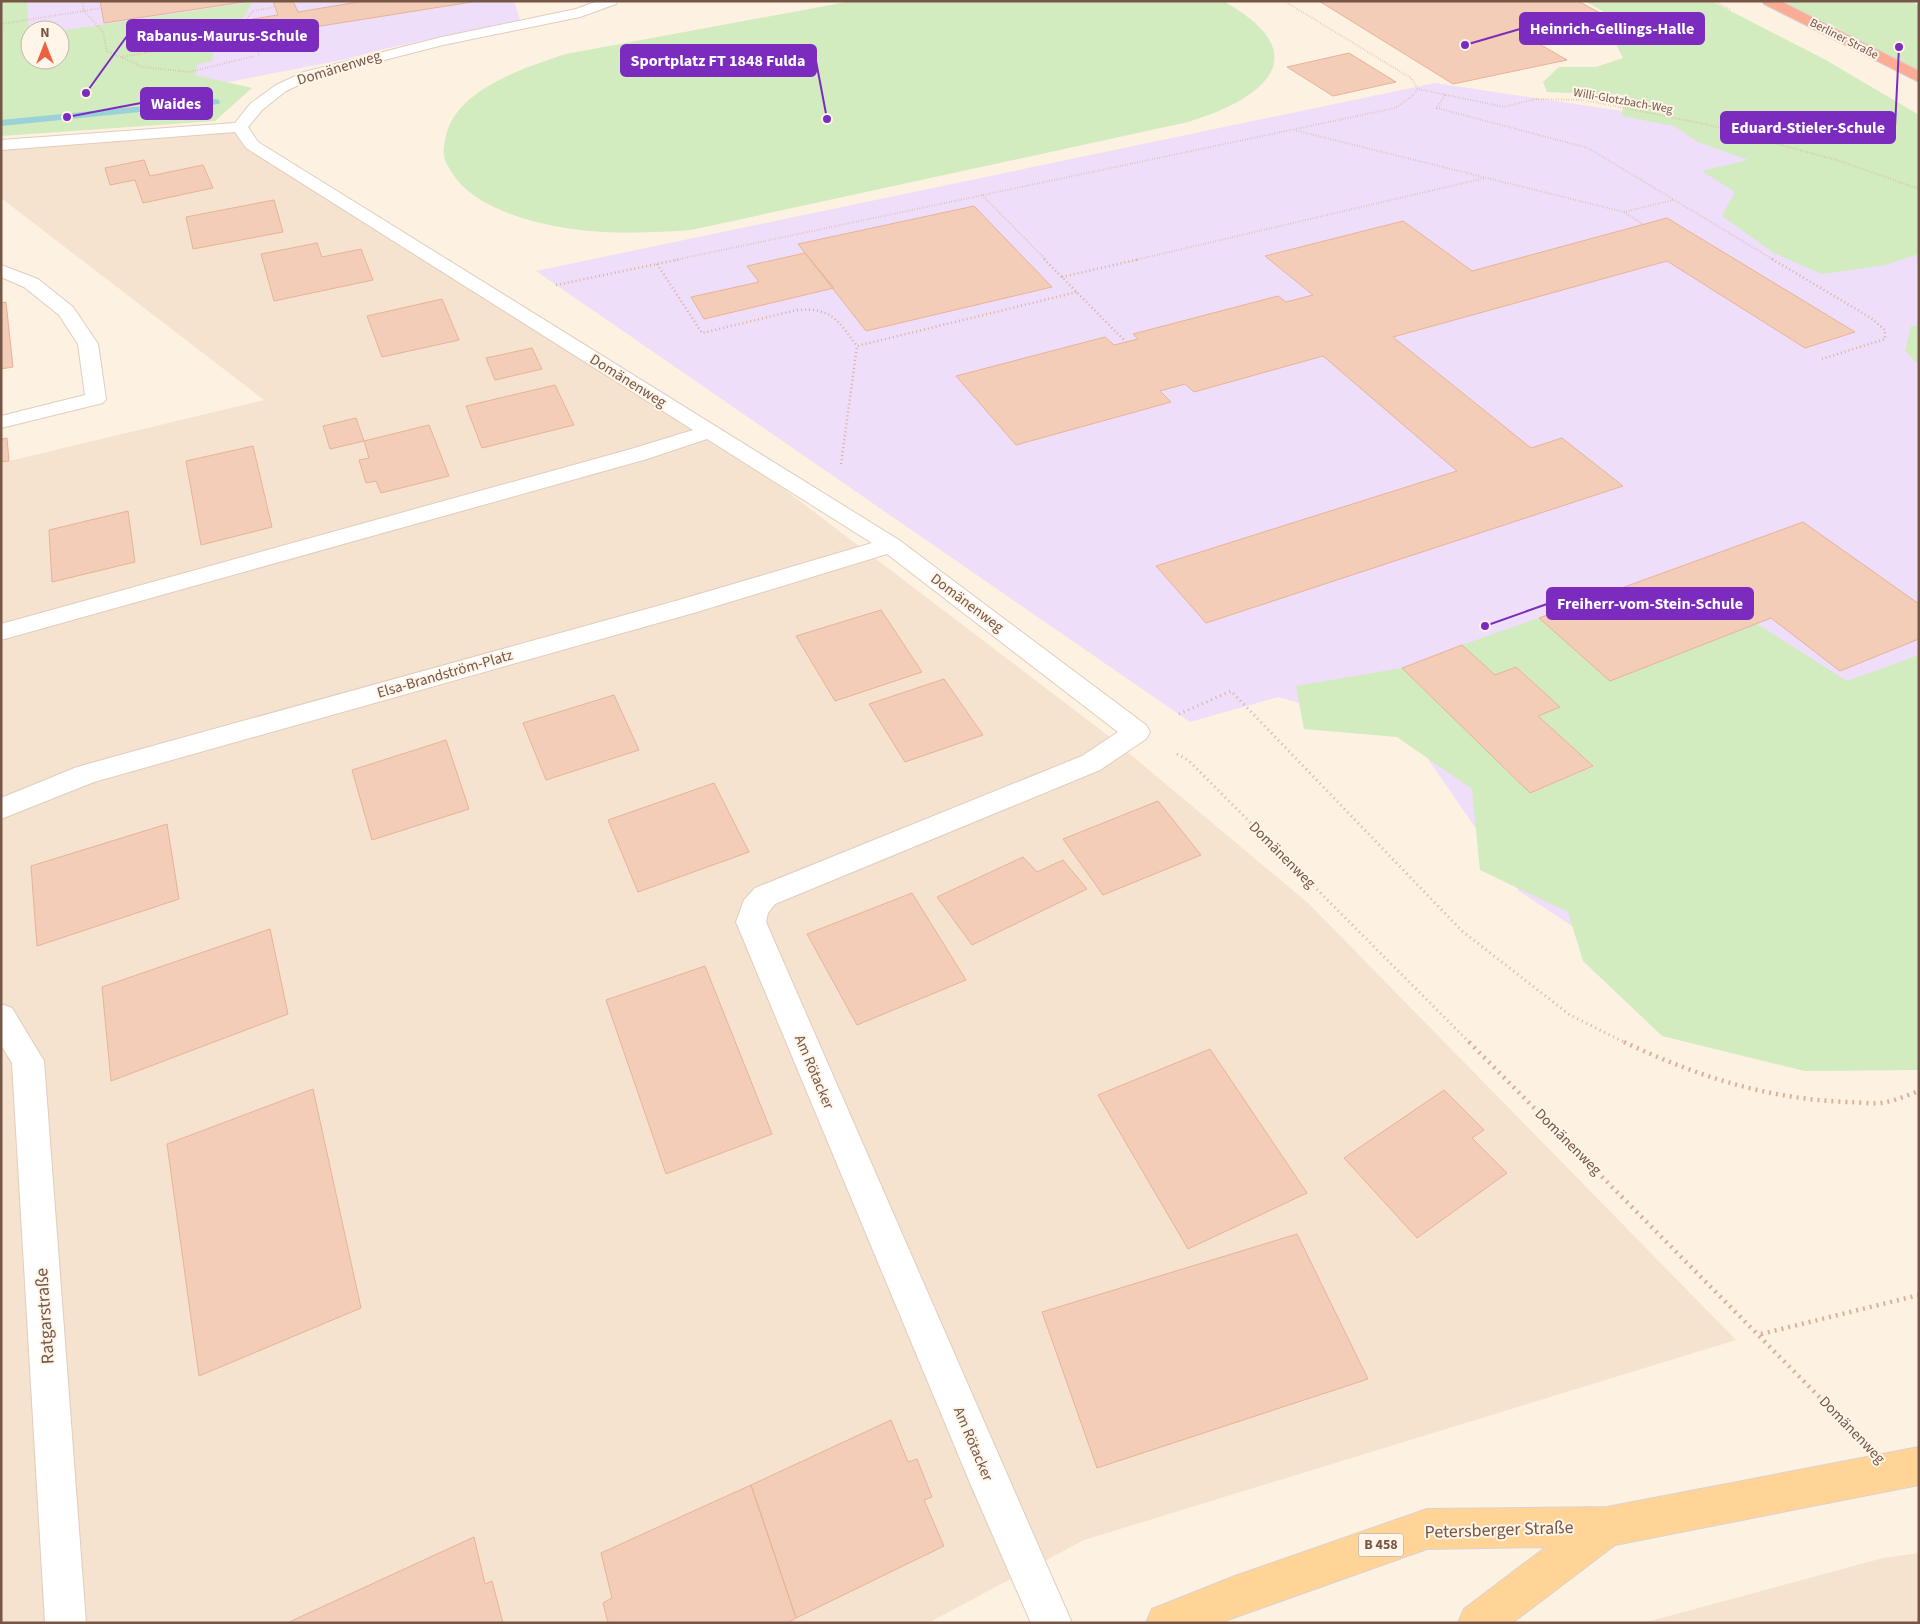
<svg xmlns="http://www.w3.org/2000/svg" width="1920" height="1624" viewBox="0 0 1920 1624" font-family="'Source Sans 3',sans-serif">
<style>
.residential{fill:#f5e2cf}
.education{fill:#eedef9;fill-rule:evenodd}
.green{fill:#d2ebbf}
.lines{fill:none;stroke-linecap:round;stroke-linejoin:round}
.stream{fill:#9bd1d9;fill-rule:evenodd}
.building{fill:#f3cdb7;stroke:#e7b397}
.minor-casing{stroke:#e1cdbc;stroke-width:2}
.major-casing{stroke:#dbd3cf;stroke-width:2}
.highway-casing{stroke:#dbd3cf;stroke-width:2}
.path-far3{stroke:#d8b19b;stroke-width:2;stroke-dasharray:0.5 2;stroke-linecap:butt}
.path-far2{stroke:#d8b19b;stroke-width:2.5;stroke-dasharray:1 3;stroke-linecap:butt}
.path-far1{stroke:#d8b19b;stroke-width:3;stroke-dasharray:1 4;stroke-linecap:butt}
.path{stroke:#d8b19b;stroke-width:4.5;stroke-dasharray:2 5;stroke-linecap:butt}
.minor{fill:#fff;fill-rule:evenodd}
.major{fill:#ffd496;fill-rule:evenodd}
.highway{fill:#faac95;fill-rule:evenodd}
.labels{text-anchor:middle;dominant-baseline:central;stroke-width:4;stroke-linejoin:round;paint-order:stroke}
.far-street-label{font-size:12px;fill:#755647;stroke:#fff5e8}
.shield{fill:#fff5e8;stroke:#9e8677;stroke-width:1}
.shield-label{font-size:14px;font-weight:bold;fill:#755647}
.street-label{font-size:15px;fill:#755647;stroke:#fff5e8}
.near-street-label{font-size:18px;fill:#755647;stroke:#fff5e8}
.leader{fill:none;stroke:#7b2cbf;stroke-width:2}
.callout-dot{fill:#7b2cbf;stroke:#fff5e8;stroke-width:2}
.callout{fill:#7b2cbf;stroke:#7b2cbf;stroke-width:2}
.callout-label{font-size:16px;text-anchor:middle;font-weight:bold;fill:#fff}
</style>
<rect width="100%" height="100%" fill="#fdf1e1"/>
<path class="residential" d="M240 127 252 145 709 432 1106 734 1309 904 1736 1340 1084 1540 928 1623H1V463L264 400 1 198V145Z
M1919 1553V1623H1643L1883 1558Z"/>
<path class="education" d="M1 1H514L520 20 384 49 342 60 1 126ZM30 30H60V60H30Z
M1435 83 1622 111 1919 194V1040L1720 1024 1519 891 1410 733 1278 697 1190 722 536 271Z"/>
<path class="green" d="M1 1H27L30 60H60V31L252 2 241 22 217 27 212 61 197 64 195 75 252 88 215 121 1 136Z
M852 1H1223C1319 54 1265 99 1188 122L691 230C626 235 555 235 494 207 475 198 459 186 449 168 442 157 443 148 446 136 456 89 527 67 566 54Z
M1585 1H1711L1824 59 1919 115V254L1886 265 1822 274 1774 253 1722 216 1735 192 1702 171 1748 160 1698 142 1674 126 1622 116 1624 95 1547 92 1543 82 1559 67H1596L1623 58 1613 39 1625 28 1620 21Z
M1777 1H1911L1919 6V73L1835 27Z
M1911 326H1919V365L1905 351Z
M1539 618 1610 681 1757 624 1847 681 1919 655V1070L1805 1071 1662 1036 1583 961 1568 912 1480 870 1472 789 1397 737 1304 729 1296 686 1402 668 1531 793 1593 767 1538 716 1559 706 1516 667 1495 675 1462 645Z"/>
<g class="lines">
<path class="stream" d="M215 99 219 100 220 102 219 104 1 126V120Z"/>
</g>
<path class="building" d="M100 1H250L104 23Z
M273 1H293L298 12 364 1H478L258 36 252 19 278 15Z
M1319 1H1578L1615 21 1529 38 1567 60 1453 84Z
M1349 53 1396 82 1333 96 1287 67Z
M144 160 150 176 203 165 213 188 143 203 135 180 110 185 105 168Z
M274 200 283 232 193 249 186 217Z
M974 206 1052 287 866 331 798 244Z
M1667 218 1855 332 1805 348 1667 261 1393 337 1531 448 1562 438 1623 486 1206 623 1156 566 1457 471 1323 356 1194 392 1185 384 1160 391 1171 402 1016 445 956 376 1105 337 1114 345 1138 339 1133 334 1278 296 1286 302 1313 295 1265 256 1403 221 1472 271Z
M317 243 322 257 361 249 373 280 274 301 261 254Z
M805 253 834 288 704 319 691 297 759 282 747 266Z
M442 299 459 340 382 357 367 316Z
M6 302 13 367 1 369V303Z
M532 348 542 369 495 380 486 358Z
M555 385 574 425 482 448 466 406Z
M356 418 364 441 330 449 323 426Z
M429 425 449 476 381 493 376 481 366 483 359 460 369 458 364 441Z
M7 438 9 461 1 462V439Z
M253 446 272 527 201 545 186 461Z
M128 511 135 562 52 582 49 530Z
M1803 522 1919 604V639L1840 671 1771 618 1610 681 1539 618Z
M881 610 922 672 835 701 796 636Z
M1462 645 1495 675 1516 667 1560 707 1538 716 1593 766 1530 793 1402 668Z
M944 679 983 735 905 762 869 704Z
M614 695 639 750 546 780 523 723Z
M446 740 469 809 372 840 352 770Z
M714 783 749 852 638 892 608 820Z
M1158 801 1201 855 1103 895 1063 839Z
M167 824 179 899 37 946 31 866Z
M1023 857 1037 872 1063 860 1087 889 972 945 937 897Z
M912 893 966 980 857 1025 807 934Z
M270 929 288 1014 111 1081 102 987Z
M705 966 772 1134 666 1174 606 1000Z
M1210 1049 1307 1193 1188 1249 1098 1095Z
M313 1089 361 1308 199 1376 167 1144Z
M1444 1090 1484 1130 1472 1138 1507 1173 1417 1238 1344 1158Z
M1297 1234 1368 1379 1097 1468 1042 1312Z
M891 1420 908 1462 917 1459 932 1497 924 1500 944 1546 796 1618 751 1485Z
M751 1485 796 1618 787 1623H608L603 1603 612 1598 601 1553Z
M474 1537 485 1584 492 1581 503 1623H287Z"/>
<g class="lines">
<g class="minor-casing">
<path id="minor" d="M598 1H618L616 4 580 17 443 45 314 78 286 91 262 110 248 127 258 142 899 540 1146 725 1150 732 1146 739 1100 770 775 904 768 913 766 922 1072 1623H1031L970 1483 736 922 744 900 755 888 1082 756 1118 732 887 554 697 612 94 782 1 819V798L77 767 679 600 872 543 707 439 647 459 1 640V624L631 449 693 430 246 148 235 132 1 150V140L235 123 250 104 276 85 304 72 442 37 576 9Z
M1 265 38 279 73 307 98 344 106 399 103 403 1 428V416L85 395 78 344 59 315 24 287 1 277Z
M1 1004 12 1008 44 1061 86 1623H45L12 1063 1 1045Z"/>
</g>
<g class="major-casing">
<path id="major" d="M1919 1447V1485L1615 1545 1512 1623H1458L1464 1609 1546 1547 1427 1549 1219 1623H1146L1152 1609 1235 1576 1427 1509 1607 1507Z"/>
</g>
<g class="highway-casing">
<path id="highway" d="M1762 1H1780L1919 71V82L1764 4Z"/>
</g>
<path class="path-far3" d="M82 1 84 11 103 32 107 51 143 67 189 72 255 56
M1284 1 1411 78 1418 89 1504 107 1535 99 1584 100 1705 124 1840 161 1919 189
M1714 1 1731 10
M1 24 102 8
M259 55 245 21 253 11 275 7
M122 57 250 33
M1445 95 1437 108 1588 148 1774 260
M1294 130 1624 212 1644 225
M982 195 1046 260
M1624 212 1673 200
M675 260 1395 108 1411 97 1418 89
M1135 260 1485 178"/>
<path class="path-far2" d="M1044 259 1126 342
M1772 259 1871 318 1885 330V339L1822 359
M657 264 702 333 797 310C832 307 838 321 857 346L1077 292
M1062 277 1140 259
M556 285 681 259
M841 464 857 346"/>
<path class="path-far1" d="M1179 714 1231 691 1462 931 1570 1015 1626 1043
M1177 754 1188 760 1470 1043"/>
<path class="path" d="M1469 1042 1847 1425
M1624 1042C1697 1076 1766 1099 1848 1102 1860 1102 1875 1105 1886 1102 1897 1100 1908 1095 1919 1091
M1761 1334 1919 1295"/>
<use href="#minor" class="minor"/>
<use href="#major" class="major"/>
<use href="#highway" class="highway"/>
</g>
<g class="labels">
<g class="far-street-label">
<text transform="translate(1844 39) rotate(27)">Berliner Straße</text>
<text transform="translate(1623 101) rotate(10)">Willi-Glotzbach-Weg</text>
</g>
<rect class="shield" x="1358.5" y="1533.5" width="45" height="23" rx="4"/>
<g class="shield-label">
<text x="1381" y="1545">B 458</text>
</g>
<g class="street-label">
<text transform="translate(339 68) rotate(-17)">Domänenweg</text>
<text transform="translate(628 381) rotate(32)">Domänenweg</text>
<text transform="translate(967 603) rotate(37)">Domänenweg</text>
<text transform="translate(445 674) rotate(-16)">Elsa-Brandström-Platz</text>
<text transform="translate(1282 855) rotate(45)">Domänenweg</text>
<text transform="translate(814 1072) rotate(67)">Am Rötacker</text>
<text transform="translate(1568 1142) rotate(45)">Domänenweg</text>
<text transform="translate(1852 1430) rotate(46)">Domänenweg</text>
<text transform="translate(973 1444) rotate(67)">Am Rötacker</text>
</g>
<g class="near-street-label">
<text transform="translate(45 1316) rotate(-94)">Ratgarstraße</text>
<text transform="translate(1499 1530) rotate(-2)">Petersberger Straße</text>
</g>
</g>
<path class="leader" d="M1465 45L1520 29M86 93L127 36M827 119L816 61M67 117L141 103M1899 47L1895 127M1485 626L1547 604"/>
<g class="callout-dot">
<circle cx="1465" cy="45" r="5"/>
<circle cx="86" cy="93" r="5"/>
<circle cx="827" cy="119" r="5"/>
<circle cx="67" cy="117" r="5"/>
<circle cx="1899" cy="47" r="5"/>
<circle cx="1485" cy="626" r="5"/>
</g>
<g class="callout">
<rect x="1520" y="13" width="184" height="31" rx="5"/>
<rect x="127" y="20" width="191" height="31" rx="5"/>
<rect x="621" y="45" width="195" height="31" rx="5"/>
<rect x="141" y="88" width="71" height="31" rx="5"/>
<rect x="1721" y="112" width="174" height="31" rx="5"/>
<rect x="1547" y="588" width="206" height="31" rx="5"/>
</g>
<g class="callout-label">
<text x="1612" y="34">Heinrich-Gellings-Halle</text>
<text x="222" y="41">Rabanus-Maurus-Schule</text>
<text x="718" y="66">Sportplatz FT 1848 Fulda</text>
<text x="176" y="109">Waides</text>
<text x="1808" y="133">Eduard-Stieler-Schule</text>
<text x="1650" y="609">Freiherr-vom-Stein-Schule</text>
</g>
<rect width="1920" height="1624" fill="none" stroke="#755647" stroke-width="5"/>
<g transform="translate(45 45)"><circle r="24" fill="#fff5e8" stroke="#c8b5a8"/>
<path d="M0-4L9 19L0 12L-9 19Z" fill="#ec6140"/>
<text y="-8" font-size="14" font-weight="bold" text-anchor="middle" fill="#755647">N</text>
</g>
</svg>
